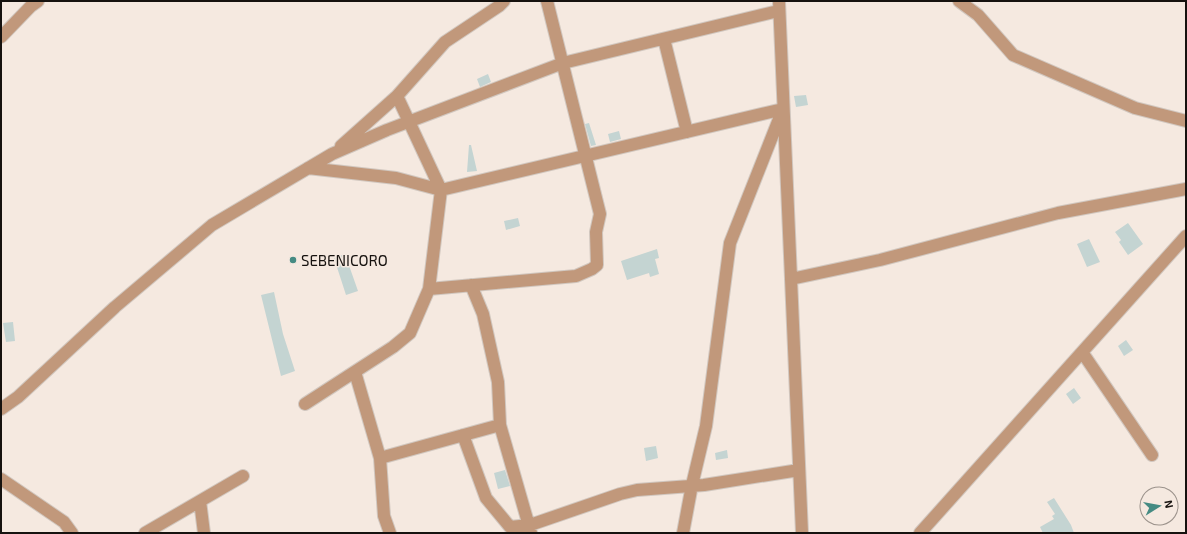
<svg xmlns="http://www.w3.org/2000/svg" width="1187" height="534" viewBox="0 0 1187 534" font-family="'Exo 2',sans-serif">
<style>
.building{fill:#c4d4d2}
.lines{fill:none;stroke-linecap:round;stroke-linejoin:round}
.street-casing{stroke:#d1c7bf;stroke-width:14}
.street{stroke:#c1987b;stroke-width:12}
.poi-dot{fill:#458b83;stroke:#f5e9e0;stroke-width:1.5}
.labels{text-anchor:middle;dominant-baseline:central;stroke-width:3;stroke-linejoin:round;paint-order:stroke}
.poi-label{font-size:15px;fill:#16120f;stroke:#f5e9e0;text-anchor:start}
</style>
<rect width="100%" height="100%" fill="#f5e9e0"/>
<path class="building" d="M488 74 491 82 480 87 477 79Z
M806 95 808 105 796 107 794 96Z
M589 123 596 145 591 146 585 124Z
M619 131 621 139 610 142 608 134Z
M469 145H471L477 171 467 172Z
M518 218 520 226 506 230 504 221Z
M1128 223 1143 244 1128 255 1119 242 1121 240 1115 232Z
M1089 239 1100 262 1087 267 1077 244Z
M657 249 659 258 655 259 659 274 650 277 649 273 627 280 621 261Z
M345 254 358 291 346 295 334 258Z
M274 292 283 334 295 371 281 376 261 295Z
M13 322 15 341 6 342 3 323Z
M1126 340 1133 350 1124 356 1118 346Z
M1074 388 1081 398 1073 404 1066 394Z
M656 446 658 458 646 461 644 448Z
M727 450 728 458 716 460 715 453Z
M505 470 510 486 498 489 494 473Z
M1054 498 1071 525 1074 533H1043L1040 527 1054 519 1052 516 1055 514 1047 502Z"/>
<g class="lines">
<g class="street-casing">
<path id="street" d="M779 1 802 533
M959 1 978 15 1013 55 1135 108 1186 121
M1 37 31 6 38 1
M664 39 687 132
M341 146 397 96 445 42 499 6 504 1
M308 168 396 178 441 190 783 109
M791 279 880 260 1058 213 1186 189
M471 285 483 314 498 382 500 425 531 533
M429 289 576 276 592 269 597 265 596 232 600 214 547 1
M1082 352 1152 455
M355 372 380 458 384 516 390 533
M305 404 393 347 410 333 429 289 441 190 397 96
M1 409 18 397 115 307 212 225 332 154 387 130 563 63 778 11
M463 435 486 498 510 527 530 525 620 494 637 490 704 485 799 470
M380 458 500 425
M1 479 64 522 72 533
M200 501 204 533
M145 533 243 476
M683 533 692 485 706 426 730 243 781 114
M920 533 1186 236"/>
</g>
<use href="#street" class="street"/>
</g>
<circle class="poi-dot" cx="293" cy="260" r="4"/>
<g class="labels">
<g class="poi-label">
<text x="301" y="260">SEBENICORO</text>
</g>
</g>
<rect width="1187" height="534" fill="none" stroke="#16120f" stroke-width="4"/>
<g transform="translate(1159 506) rotate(79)"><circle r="19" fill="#f5e9e0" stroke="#9c938c"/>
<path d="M0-3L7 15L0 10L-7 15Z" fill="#458b83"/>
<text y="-6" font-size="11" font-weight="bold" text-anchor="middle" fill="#16120f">N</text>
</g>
</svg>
